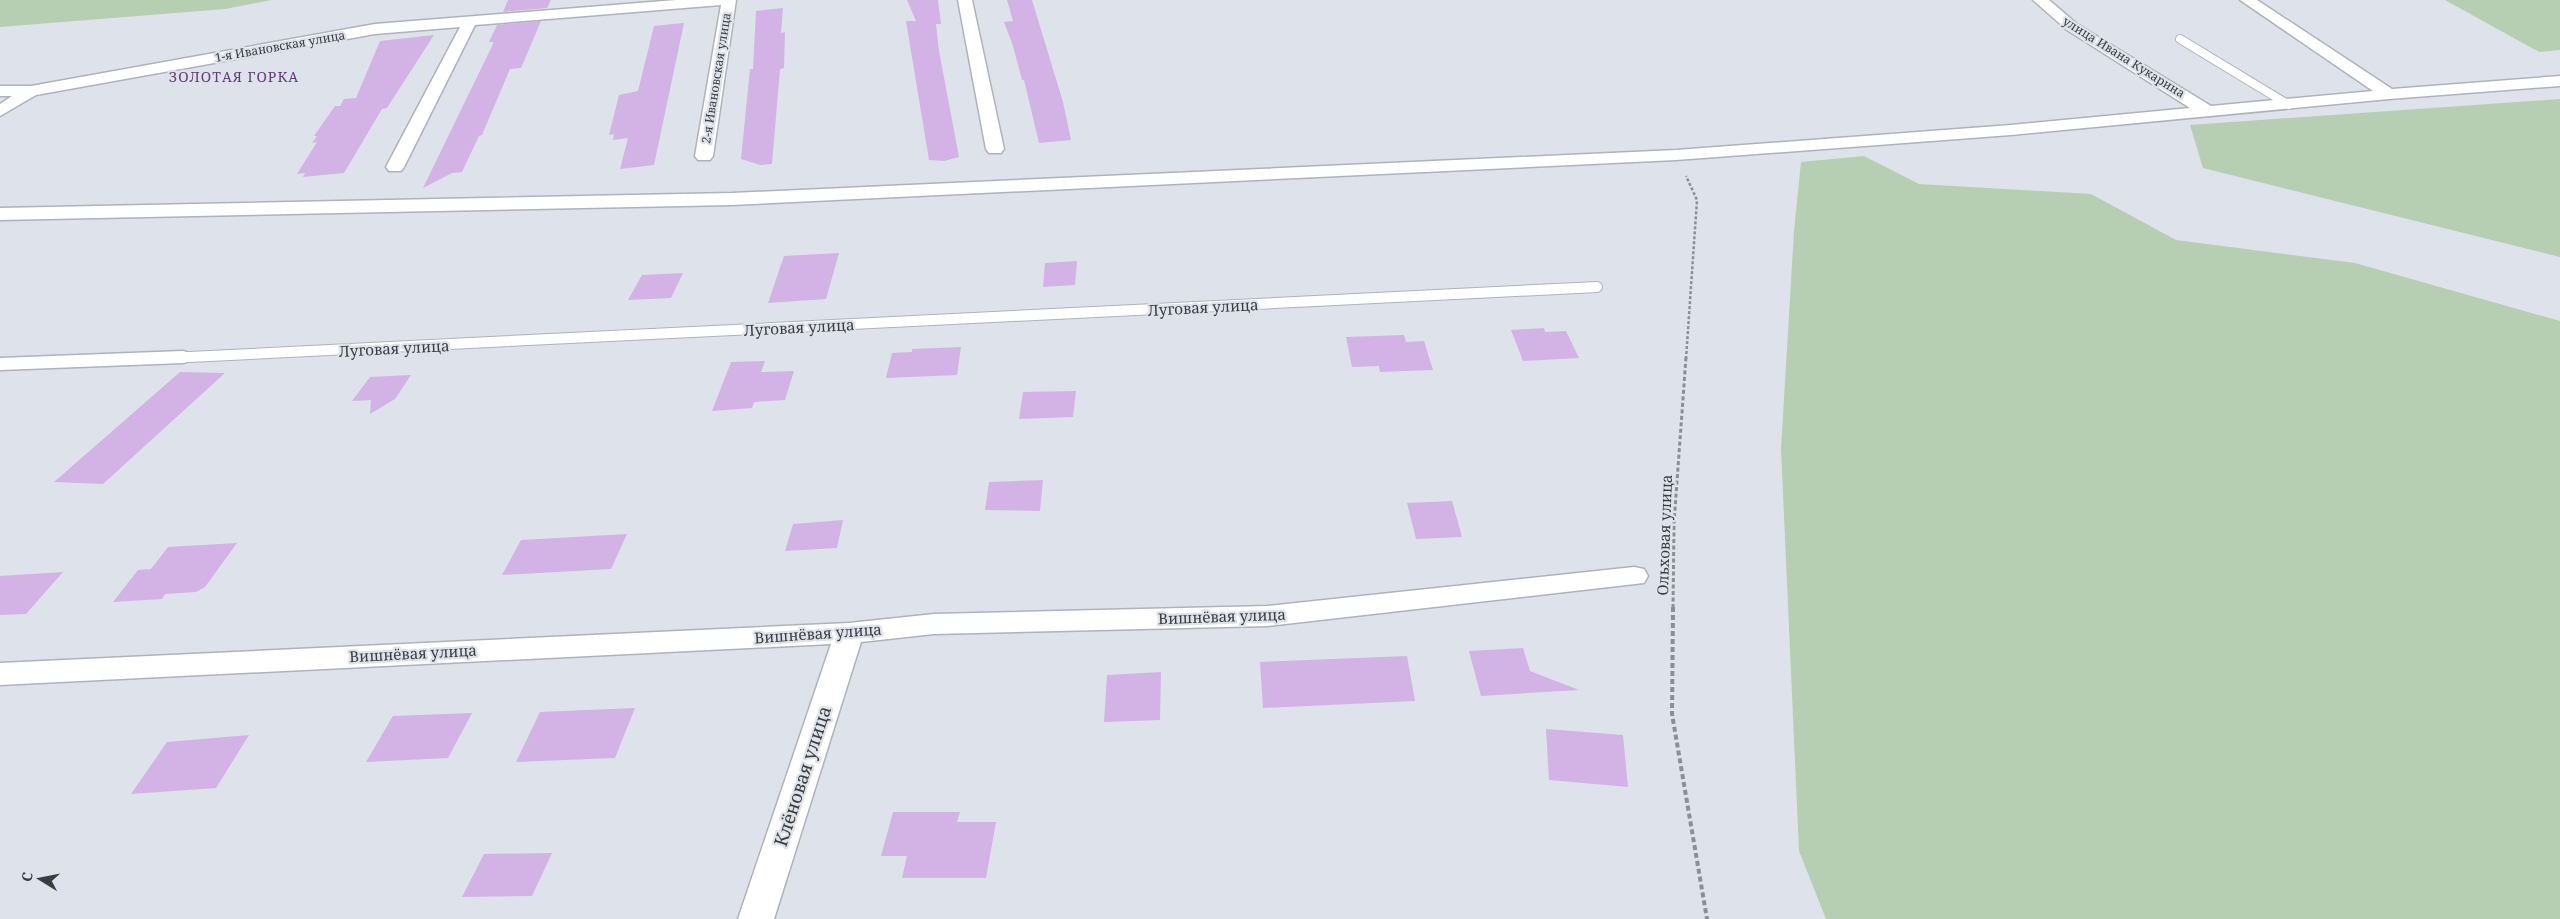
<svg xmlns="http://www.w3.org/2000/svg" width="2560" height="919" viewBox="0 0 2560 919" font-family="'Noto Serif',serif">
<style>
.green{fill:#b6ceb2}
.building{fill:#d3b2e5}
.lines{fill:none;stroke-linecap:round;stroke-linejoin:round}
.service-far2-casing{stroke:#aeb2ba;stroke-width:10}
.service-far1-casing{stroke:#aeb2ba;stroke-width:12}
.service-casing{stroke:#aeb2ba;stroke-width:15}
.minor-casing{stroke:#aeb2ba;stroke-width:3}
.path-far2{stroke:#8b8f94;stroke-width:2.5;stroke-dasharray:3 2;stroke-linecap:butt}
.path-far1{stroke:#8b8f94;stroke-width:3;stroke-dasharray:4 2.5;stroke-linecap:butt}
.path{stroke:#8b8f94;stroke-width:4;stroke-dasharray:5 3;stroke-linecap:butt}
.service-far2{stroke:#fff;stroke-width:8}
.service-far1{stroke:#fff;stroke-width:10}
.service{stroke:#fff;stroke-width:12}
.minor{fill:#fff;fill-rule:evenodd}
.labels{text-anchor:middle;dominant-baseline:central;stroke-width:4.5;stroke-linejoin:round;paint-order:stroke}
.far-street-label{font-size:12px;fill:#3a3c3f;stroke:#dee3eb}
.far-neighbourhood-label{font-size:14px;letter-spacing:1px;fill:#623d77;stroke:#dee3eb}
.street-label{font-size:15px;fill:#3a3c3f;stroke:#dee3eb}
.near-street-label{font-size:18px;fill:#3a3c3f;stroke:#dee3eb}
</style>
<rect width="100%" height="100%" fill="#dee3eb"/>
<path class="green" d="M0 0H272L225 9 0 27Z
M2445 0H2560V50L2539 52Z
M2560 99V257L2203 168 2190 125Z
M1864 156 1919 184 2091 194 2176 240 2355 263 2560 321V919H1826L1799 851 1781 449 1794 231 1801 162Z"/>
<path class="building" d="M508 0H551L547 8 503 12Z
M907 0H938L941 24H936L939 51 959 157 944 161 929 160 906 21H916Z
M1007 0H1032L1063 102 1071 140 1039 143 1024 80H1022L1013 46 1004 22 1013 21Z
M783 8 781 33 785 32 784 68 780 69 772 164 760 165 741 159 750 69H753L756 11Z
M541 21 521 68 510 69 482 135 479 136 462 172 452 173 423 188 494 42H489L497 25Z
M684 23 654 165 620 169 628 138 613 140 614 134 609 135 619 95 638 91 654 26Z
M434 35 387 108 382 109 344 173 303 177 305 173 297 174 317 142 312 143 317 136H314L335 106H340L344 99 356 98 380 41Z
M839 253 826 299 768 303 784 256Z
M1077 261 1075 285 1043 287 1045 263Z
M683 273 671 298 628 300 642 275Z
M1544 328 1545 332 1566 331 1579 358 1523 361 1511 330Z
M1404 335 1406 342 1424 341 1433 370 1380 372 1379 366 1352 367 1346 337Z
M961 347 957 375 886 378 892 353 912 352V349Z
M765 361 761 372 794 371 785 400 754 402 752 408 712 411 731 362Z
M180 372 225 373 103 484 54 482Z
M411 375 395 399 370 414 371 400 352 401 370 377Z
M1076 391 1073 417 1019 419 1023 392Z
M1043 480 1040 511 985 510 989 482Z
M1452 501 1462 537 1416 539 1407 503Z
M843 520 837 548 785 551 793 524Z
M627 534 611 569 502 575 521 540Z
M237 543 205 587 196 592 165 594 162 599 113 602 138 570 151 569 168 547Z
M63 572 26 614 0 615V576Z
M1523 648 1530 671 1579 690 1481 696 1469 651Z
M1407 656 1415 701 1263 708 1260 662Z
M1161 672 1160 720 1104 722 1107 675Z
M635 708 615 758 516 762 540 712Z
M472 713 448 758 366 762 393 716Z
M1546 729 1623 735 1628 787 1549 780Z
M249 735 216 788 131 794 167 742Z
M893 812H960L957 822H996L986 878H902L907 856H881Z
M552 853 532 896 462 897 484 854Z"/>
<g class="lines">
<g class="service-far2-casing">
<path id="service-far2" d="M2180 39 2289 105"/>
</g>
<g class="service-far1-casing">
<path id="service-far1" d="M148 359 1597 287"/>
</g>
<g class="service-casing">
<path id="service" d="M0 364 183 357"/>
</g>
<g class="minor-casing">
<path id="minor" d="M676 0H736L713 156 710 160H698L695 156 721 5 475 25 404 167 401 171H389L386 167 460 27 375 34 36 95 0 116V104L12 96H0V86H31L375 24Z
M958 0H972L1004 149 1001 153H989L986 149Z
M2033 0H2049L2077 24 2211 106 2373 91 2240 0H2257L2392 89 2560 76V86L2389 99 2011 135 1676 160 732 205 0 220V208L732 193 1676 150 2011 125 2190 108 2067 30Z
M1634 567 1644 569 1648 576 1644 583 1267 626 934 634 861 642 774 919H738L831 644 0 685V663L849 623 934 614 1267 606Z"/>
</g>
<path class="path-far2" d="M1686 359 1697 200 1686 176"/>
<path class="path-far1" d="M1673 608 1674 523 1686 357"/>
<path class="path" d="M1673 607 1672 714 1707 919"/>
<use href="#service-far2" class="service-far2"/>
<use href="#service-far1" class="service-far1"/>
<use href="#service" class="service"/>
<use href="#minor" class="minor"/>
</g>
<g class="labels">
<g class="far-street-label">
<text transform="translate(280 46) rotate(-10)">1-я Ивановская улица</text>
<text transform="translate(2124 57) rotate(32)">улица Ивана Кукарина</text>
<text transform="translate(716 78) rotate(-81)">2-я Ивановская улица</text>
</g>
<g class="far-neighbourhood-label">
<text x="234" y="76">ЗОЛОТАЯ ГОРКА</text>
</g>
<g class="street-label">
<text transform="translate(1203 307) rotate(-3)">Луговая улица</text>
<text transform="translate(799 327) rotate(-3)">Луговая улица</text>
<text transform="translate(394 348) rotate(-3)">Луговая улица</text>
<text transform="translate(1664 535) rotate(-88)">Ольховая улица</text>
<text transform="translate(1222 616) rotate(-2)">Вишнёвая улица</text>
<text transform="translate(818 633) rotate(-4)">Вишнёвая улица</text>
<text transform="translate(413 653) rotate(-3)">Вишнёвая улица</text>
</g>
<g class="near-street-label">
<text transform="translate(802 776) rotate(-72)">Клёновая улица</text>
</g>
</g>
<g transform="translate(40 879) rotate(280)" stroke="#dee3eb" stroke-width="4" paint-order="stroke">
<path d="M0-4L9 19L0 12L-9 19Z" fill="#3a3c3f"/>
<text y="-8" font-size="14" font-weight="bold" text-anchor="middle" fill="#3a3c3f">С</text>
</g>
</svg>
